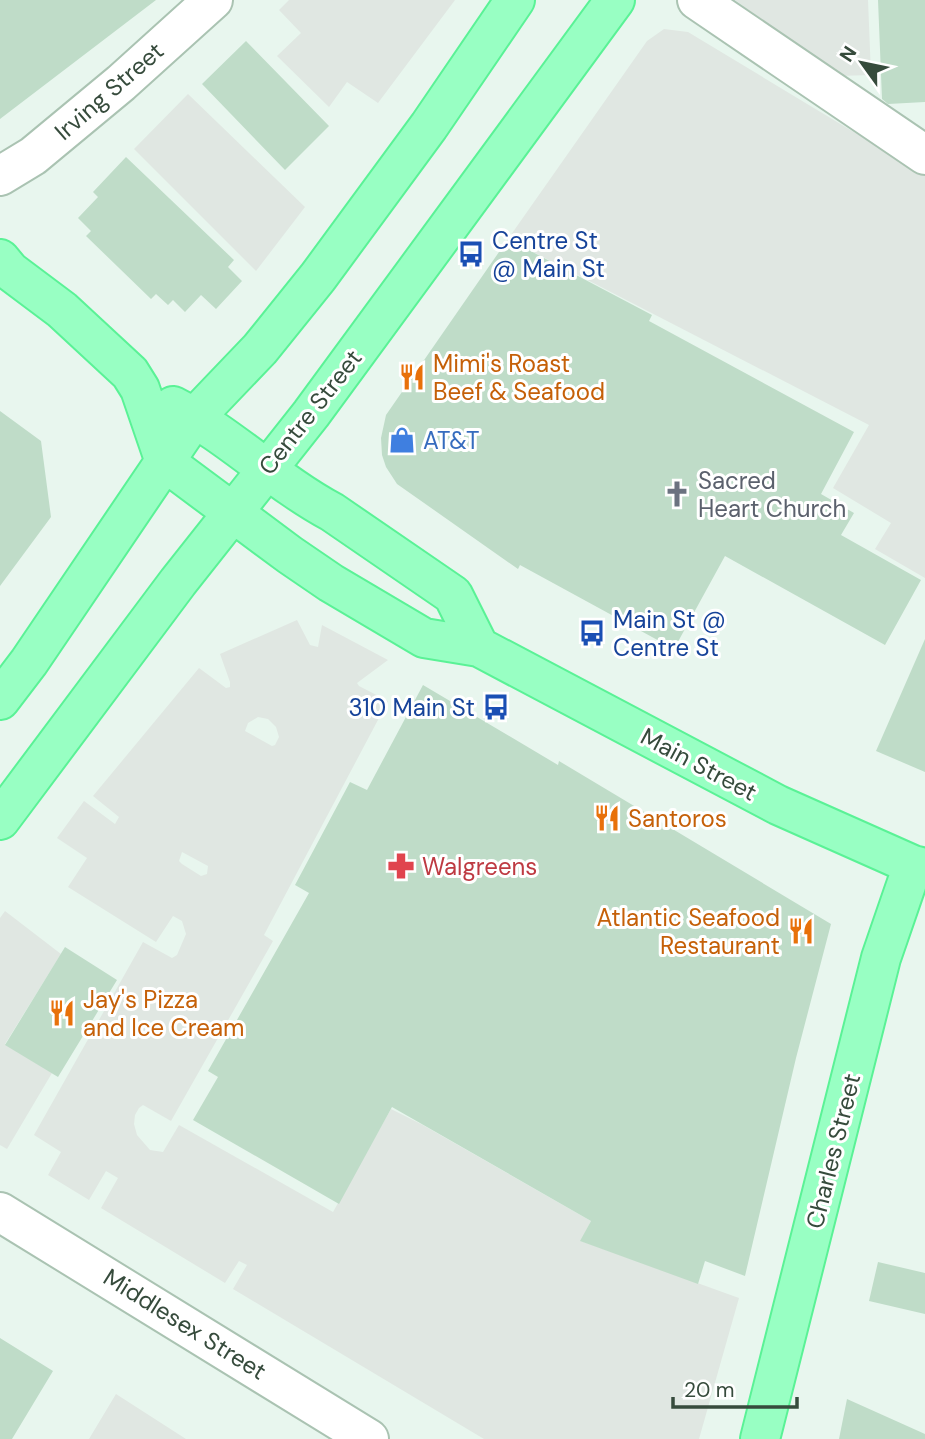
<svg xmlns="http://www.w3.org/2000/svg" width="925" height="1439" viewBox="0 0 925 1439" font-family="'DM Sans',sans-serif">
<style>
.parking{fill:#e0e7e2;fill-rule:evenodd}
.building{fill:#bfdcc8}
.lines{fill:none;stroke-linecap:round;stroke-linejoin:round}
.minor-casing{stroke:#aac3b2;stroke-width:42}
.major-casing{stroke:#5af296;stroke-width:42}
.minor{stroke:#fff;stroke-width:38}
.major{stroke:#98ffc3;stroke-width:38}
.labels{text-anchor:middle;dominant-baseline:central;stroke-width:6;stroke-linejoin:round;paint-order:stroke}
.street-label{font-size:24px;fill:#364b3c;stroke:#fff}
.transit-label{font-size:24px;fill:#164399;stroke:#fff;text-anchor:start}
.food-label{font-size:24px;fill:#c56008;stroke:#fff;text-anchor:start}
.shop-label{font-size:24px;fill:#366cbe;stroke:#fff;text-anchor:start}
.worship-label{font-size:24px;fill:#5b616d;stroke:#fff;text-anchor:start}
.health-label{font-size:24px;fill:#be3a42;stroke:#fff;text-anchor:start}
</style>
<rect width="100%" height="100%" fill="#e8f6ee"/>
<path class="parking" d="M289 0H455L378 103 347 82 329 107 277 56 301 33 279 10Z
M735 0H868L871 75 838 76Z
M664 29 688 32 925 175V578L875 549 891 523 833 488 869 425 508 239 647 41Z
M188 94 305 207 256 271 134 149Z
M297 620 310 645 318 647 322 625 388 660 357 683 359 686 388 701 264 935 273 941 171 1121 143 1105 139 1108 135 1115 134 1124 137 1135 150 1150 163 1152 179 1125 333 1212 391 1109 421 1124 591 1221 581 1241 739 1298 699 1439H484L233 1289 247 1265 239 1261 225 1283 101 1208 118 1178 106 1171 89 1200 48 1175 61 1152 34 1135 143 942 172 958 177 955 186 934 182 921 173 916 156 942 68 887 87 858 57 838 84 801 115 824 119 817 93 796 199 668 226 688 230 687V682L220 654ZM258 717 268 719 276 727 279 737 275 745 272 746 245 731 248 723ZM182 852 208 866 207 874 201 876 182 864 179 861Z
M5 911 61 954 5 1044 52 1073 7 1149 0 1145V918Z
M116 1394 186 1439H89Z"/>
<path class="building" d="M0 0H156L0 119Z
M878 0H925V102L888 104 882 99Z
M246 41 329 126 285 170 202 84Z
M126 157 234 260 228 267 242 281 216 309 201 295 185 312 173 300 168 305 156 294 151 299 86 236 91 231 78 218 98 197 93 192Z
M508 239 652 315 649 321 854 432 821 494 854 513 841 535 921 580 885 645 725 556 674 649 520 565 518 569 397 484 386 467 382 455 381 438 386 415Z
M0 411 41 441 51 517 0 586Z
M925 639V772L876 751Z
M423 685 558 765 559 761 831 924 796 1058 745 1276 705 1261 698 1284 580 1241 591 1221 392 1107 339 1204 193 1120 218 1077 208 1071 309 893 295 885 350 782 367 790Z
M65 947 117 980 58 1077 5 1045Z
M878 1262 925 1273V1314L869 1301Z
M0 1338 53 1371 12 1439H0Z
M847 1399 925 1434V1439H839Z"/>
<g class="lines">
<g class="minor-casing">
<path id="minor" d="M697 0 925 155
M0 176 33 156 121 83 213 0
M0 1212 369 1439"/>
</g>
<g class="major-casing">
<path id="major" d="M0 259 10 271 62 310 130 373 140 389 165 462 290 555 331 583 424 638 479 647 778 805 913 865 925 868
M173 406C230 435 276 482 332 512L453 595 479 647
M0 700 29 662 195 417 260 349 318 277 429 126 515 0
M0 820 178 582 311 414 615 0
M760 1439 881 958 913 865"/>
</g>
<use href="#minor" class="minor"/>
<use href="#major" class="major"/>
</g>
<defs>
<g id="bus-bare" transform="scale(2.1)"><path d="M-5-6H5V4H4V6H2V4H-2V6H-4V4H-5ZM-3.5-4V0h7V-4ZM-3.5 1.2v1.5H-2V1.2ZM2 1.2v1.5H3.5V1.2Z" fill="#1a4fb4" stroke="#fff" stroke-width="2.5" paint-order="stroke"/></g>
<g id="restaurant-bare" transform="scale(2.1)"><path d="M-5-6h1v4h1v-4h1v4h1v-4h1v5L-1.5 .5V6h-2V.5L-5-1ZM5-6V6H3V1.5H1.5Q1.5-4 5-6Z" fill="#e8710a" stroke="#fff" stroke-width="2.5" paint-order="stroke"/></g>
<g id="shop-bare" transform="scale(2.1)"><path d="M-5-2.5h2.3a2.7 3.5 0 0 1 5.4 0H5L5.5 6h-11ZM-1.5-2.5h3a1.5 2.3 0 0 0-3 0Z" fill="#3f7fe0" stroke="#fff" stroke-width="2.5" paint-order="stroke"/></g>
<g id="church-bare" transform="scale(2.1)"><path d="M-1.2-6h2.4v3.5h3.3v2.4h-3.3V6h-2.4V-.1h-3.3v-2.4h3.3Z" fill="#6b7280" stroke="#fff" stroke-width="2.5" paint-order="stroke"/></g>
<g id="pharmacy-bare" transform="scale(2.1)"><path d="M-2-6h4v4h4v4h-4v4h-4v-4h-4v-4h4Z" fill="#e0444e" stroke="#fff" stroke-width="2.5" paint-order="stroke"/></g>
</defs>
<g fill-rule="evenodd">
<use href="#bus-bare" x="471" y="254"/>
<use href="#restaurant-bare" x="412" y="377"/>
<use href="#shop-bare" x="402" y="440"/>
<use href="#church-bare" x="677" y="494"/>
<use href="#bus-bare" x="592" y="633"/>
<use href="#bus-bare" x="496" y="707"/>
<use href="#restaurant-bare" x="607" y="818"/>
<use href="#pharmacy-bare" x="401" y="866"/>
<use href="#restaurant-bare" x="801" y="931"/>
<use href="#restaurant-bare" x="62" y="1013"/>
</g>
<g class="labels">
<g class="street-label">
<text transform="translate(109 91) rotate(-41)">Irving Street</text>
<text transform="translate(310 412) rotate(-52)">Centre Street</text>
<text transform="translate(699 764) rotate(28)">Main Street</text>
<text transform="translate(833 1151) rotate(-76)">Charles Street</text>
<text transform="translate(185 1324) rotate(32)">Middlesex Street</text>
</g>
<g class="transit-label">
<text x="492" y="240">Centre St<tspan x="492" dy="28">@ Main St</tspan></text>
<text x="613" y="619">Main St @<tspan x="613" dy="28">Centre St</tspan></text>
<text x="475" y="707" text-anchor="end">310 Main St</text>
</g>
<g class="food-label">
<text x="433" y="363">Mimi's Roast<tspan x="433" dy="28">Beef &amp; Seafood</tspan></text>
<text x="628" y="818">Santoros</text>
<text x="780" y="917" text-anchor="end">Atlantic Seafood<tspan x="780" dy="28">Restaurant</tspan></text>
<text x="83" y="999">Jay's Pizza<tspan x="83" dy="28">and Ice Cream</tspan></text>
</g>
<g class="shop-label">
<text x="423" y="440">AT&amp;T</text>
</g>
<g class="worship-label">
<text x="698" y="480">Sacred<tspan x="698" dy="28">Heart Church</tspan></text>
</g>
<g class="health-label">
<text x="422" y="866">Walgreens</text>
</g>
</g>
<g transform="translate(862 63) rotate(303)" stroke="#ffffff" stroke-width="5" paint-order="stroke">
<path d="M0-5L12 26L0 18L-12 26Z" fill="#364b3c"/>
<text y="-10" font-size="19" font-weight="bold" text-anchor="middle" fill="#364b3c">N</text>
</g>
<path d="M673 1397v10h124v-10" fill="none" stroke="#364b3c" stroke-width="3.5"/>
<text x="684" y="1397" font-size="21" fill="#364b3c" stroke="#ffffff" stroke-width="5" paint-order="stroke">20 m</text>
</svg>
